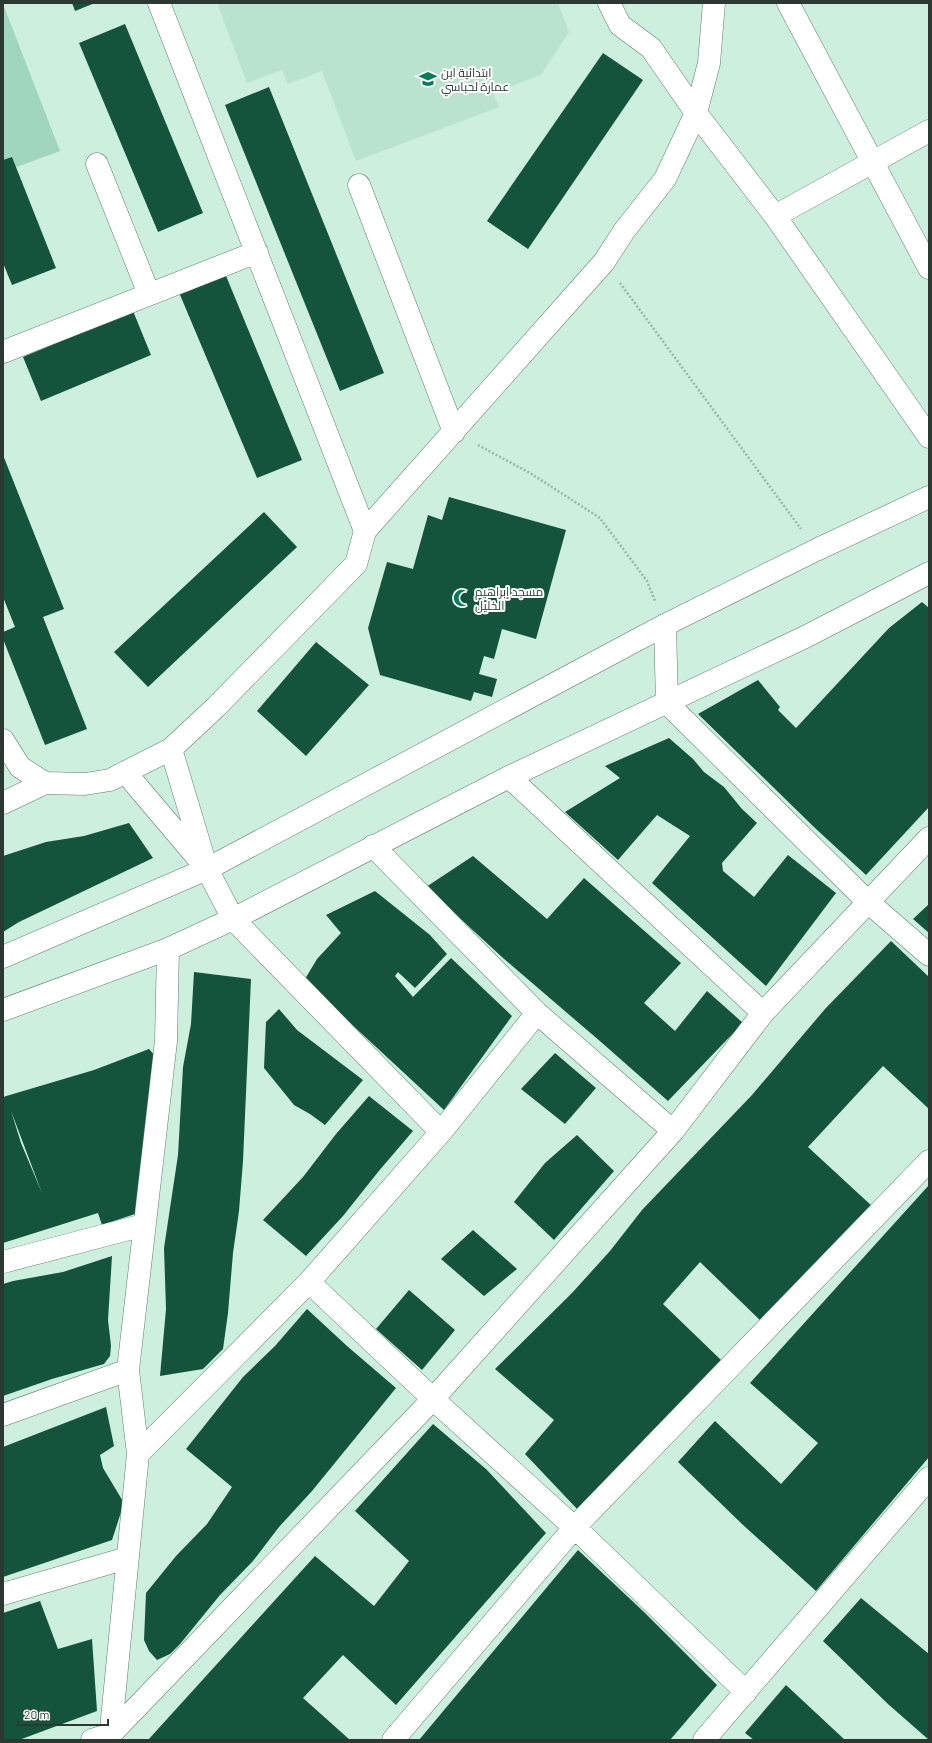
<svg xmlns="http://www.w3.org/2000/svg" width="932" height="1743" viewBox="0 0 932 1743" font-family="Barlow,Cairo,sans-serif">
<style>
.built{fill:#b9e3cf}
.park{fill:#a0d6bd}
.building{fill:#14543d;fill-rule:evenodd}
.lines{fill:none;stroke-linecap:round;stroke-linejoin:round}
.street-casing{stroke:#5f7e6f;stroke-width:23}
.secondary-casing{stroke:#5f7e6f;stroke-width:23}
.path{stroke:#9ab6a8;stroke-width:2.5;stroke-dasharray:2 2;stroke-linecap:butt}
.street{stroke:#fff;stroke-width:22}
.secondary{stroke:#fff;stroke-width:22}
.labels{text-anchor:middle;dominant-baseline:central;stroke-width:4;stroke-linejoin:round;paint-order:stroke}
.poi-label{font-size:12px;fill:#2c3933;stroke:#fff;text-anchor:start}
</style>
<rect width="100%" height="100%" fill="#ccefde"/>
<path class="built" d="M217 3H558L569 32 541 75 493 93 499 107 356 161 322 71 288 84 282 70 247 83Z"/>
<path class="park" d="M3 4 60 151 3 172Z"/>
<path class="building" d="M72 3H95L75 11Z
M125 24 203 213 158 232 79 43Z
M603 53 643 80 528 249 487 221Z
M269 87 384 373 340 391 225 105Z
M12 157 56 268 12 285 3 263V160Z
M224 271 302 460 257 478 178 290Z
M133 311 151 355 41 401 23 357Z
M3 455 64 609 43 617 87 729 45 745 3 639V632L15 627 3 597Z
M449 497 566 530 536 639 502 629 494 659 484 656 479 674 497 679 492 697 474 692 471 701 380 675 368 628 387 562 413 569 428 515 442 520Z
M264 512 297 547 148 687 114 652Z
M922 602 929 608V807L866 875 815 828 698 714 758 680 780 707 778 710 796 728 889 628Z
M316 642 369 685 306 756 257 711Z
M669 738 693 759 704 772 724 787 742 809 757 823 722 863 723 871 754 897 788 855 836 893 766 986 652 883 690 836 657 815 618 860 565 812 620 778 605 766Z
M129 823 153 858 19 922 3 932V856L46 842 84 836Z
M473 856 547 919 584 878 681 963 644 1003 675 1031 707 991 743 1023 668 1101 601 1042 503 958 426 887Z
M375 891 430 935 447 954 415 988 398 972 395 976 413 997 451 958 512 1016 444 1110 334 1008 305 979 317 959 341 933 326 915Z
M929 904V933L913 919Z
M891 941 929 977V1109L883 1066 808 1147 873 1207 764 1324 700 1262 663 1304 722 1361 579 1511 525 1454 554 1420 495 1369 572 1293 610 1251 642 1210 752 1095 825 1009Z
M194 972 251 979 243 1161 239 1211 233 1253 228 1313 223 1349 203 1369 160 1376 166 1309 164 1248 178 1155 183 1067 191 1024Z
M279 1009 297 1030 363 1080 325 1125 310 1114 294 1105 264 1068 266 1022Z
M149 1049 156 1057 138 1213 102 1225 98 1213 3 1243V1097L94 1070ZM11 1111 42 1193 21 1143Z
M555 1053 596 1088 565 1124 521 1089Z
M369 1096 413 1131 378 1172 343 1216 306 1256 263 1220 303 1177 336 1134Z
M577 1135 614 1171 554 1240 514 1202 545 1163Z
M929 1185V1457L816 1591 742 1524 678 1462 715 1421 781 1484 818 1443 750 1383Z
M473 1230 517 1269 484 1296 441 1259Z
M112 1256 108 1320 111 1346 110 1356 104 1364 52 1379 3 1396V1284L13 1281 63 1272Z
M409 1290 455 1330 422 1370 376 1329Z
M307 1309 347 1346 396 1388 312 1491 279 1527 253 1561 220 1595 180 1644 170 1654 157 1660 149 1651 144 1640 146 1593 176 1556 207 1524 232 1487 186 1449 243 1377 275 1346Z
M106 1407 114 1446 100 1455 103 1468 124 1503 112 1540 3 1577V1447Z
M433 1424 486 1469 546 1533 396 1705 343 1655 303 1698 350 1740H148L315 1556 374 1606 409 1561 355 1511Z
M578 1550 644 1612 717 1685 670 1740H419Z
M861 1598 929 1654V1740L888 1704 823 1641Z
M40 1601 58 1649 92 1639 97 1711 19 1740H3V1613Z
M786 1685 845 1740H754L745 1733Z"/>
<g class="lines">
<g class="street-casing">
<path id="street" d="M159 3 365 531
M609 3 620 25 651 48 696 113 775 216 929 437
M788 3 929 268
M97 164 149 294
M359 185 454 432
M775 216 929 131
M3 352 257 252
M665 625 667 703 868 902 929 955
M3 740 20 767 45 783 85 784 110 780 171 749 216 707 356 564 365 531 604 262 624 231 665 179 696 113 709 63 714 3
M171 749 207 869 233 919 441 1132
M125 772 202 863
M509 777 763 1013
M3 803 45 783
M373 846 537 1013 673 1131
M3 1262 144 1225
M309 1282 433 1399 587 1539 746 1692
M3 1415 128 1370
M138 1454 309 1282 441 1132 537 1013
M3 1594 127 1558
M110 1739 138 1454 128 1370 166 1041 168 949
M92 1740 111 1734 433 1399 673 1131 763 1013 929 838
M393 1740 574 1528 929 1161
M704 1740 929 1478"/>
</g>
<g class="secondary-casing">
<path id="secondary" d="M3 957 207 869 665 625 816 550 929 497
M3 1010 168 949 233 919 509 777 805 637 929 573"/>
</g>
<path class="path" d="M620 283 801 529
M478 445 530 473 600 518 647 581 655 601"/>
<use href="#street" class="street"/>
<use href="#secondary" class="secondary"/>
</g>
<defs>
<g id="school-bare" transform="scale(1.38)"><path d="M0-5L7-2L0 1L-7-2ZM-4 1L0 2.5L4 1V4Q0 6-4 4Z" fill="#077c59" stroke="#fff" stroke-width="2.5" paint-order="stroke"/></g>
<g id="mosque-bare" transform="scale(1.38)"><path d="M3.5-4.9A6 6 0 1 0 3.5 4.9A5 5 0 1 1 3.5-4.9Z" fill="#077c59" stroke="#fff" stroke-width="2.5" paint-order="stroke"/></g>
</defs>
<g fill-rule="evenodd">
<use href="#school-bare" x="428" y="79"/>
<use href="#mosque-bare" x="462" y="598"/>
</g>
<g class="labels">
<g class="poi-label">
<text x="441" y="72">ابتدائية ابن<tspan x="441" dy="14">عمارة لحباسي</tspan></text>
<text x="475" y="591">مسجد إبراهيم<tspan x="475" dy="14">الخليل</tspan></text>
</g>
</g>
<rect width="932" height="1743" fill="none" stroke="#2c3933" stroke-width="8"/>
<path d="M18 1719v6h90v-6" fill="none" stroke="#2c3933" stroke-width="2"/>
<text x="24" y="1719" font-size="12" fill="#2c3933" stroke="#ffffff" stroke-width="3" paint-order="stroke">20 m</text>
</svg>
